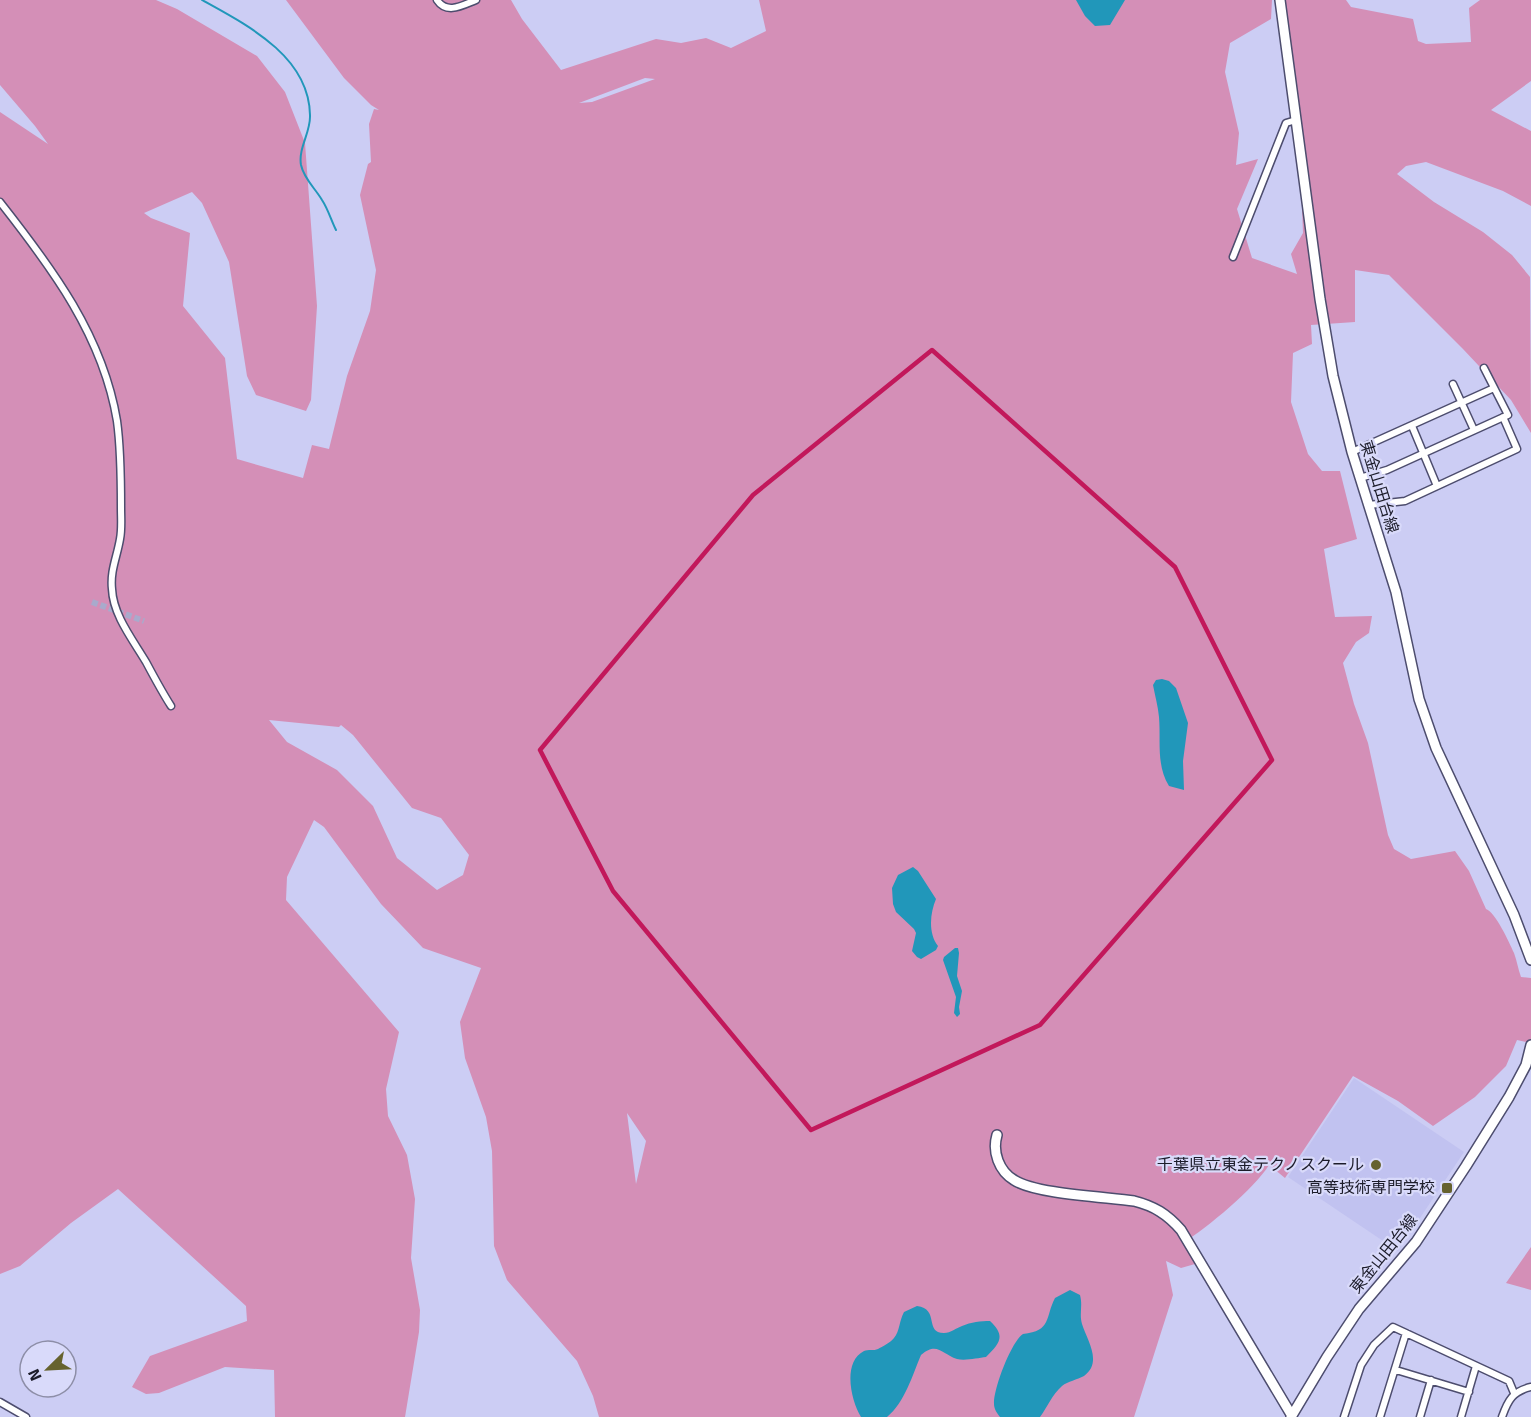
<svg xmlns="http://www.w3.org/2000/svg" width="1531" height="1417" viewBox="0 0 1531 1417" font-family="Signika,'Noto Sans JP',sans-serif">
<style>
.built{fill:#c1c2f0}
.green{fill:#d48fb7;fill-rule:evenodd}
.water{fill:#2197ba}
.lines{fill:none;stroke-linecap:round;stroke-linejoin:round}
.stream{stroke:#2197ba;stroke-width:2}
.street-tunnel{stroke:#a9aacc;stroke-width:6;stroke-dasharray:6 3;stroke-linecap:butt}
.street-casing{stroke:#4d4d6e;stroke-width:9}
.secondary-casing{stroke:#4d4d6e;stroke-width:12}
.street{stroke:#fff;stroke-width:6}
.secondary{stroke:#fff;stroke-width:9}
.marked{fill:none;stroke:#c2185b;stroke-width:4.5;stroke-linejoin:round}
.poi-dot{fill:#66622e;stroke:#d9dafa;stroke-width:2}
.labels{text-anchor:middle;dominant-baseline:central;stroke-width:4.5;stroke-linejoin:round;paint-order:stroke}
.street-label{font-size:16px;fill:#1c1c2a;stroke:#d9dafa}
.poi-label{font-size:16px;fill:#1c1c2a;stroke:#d9dafa;text-anchor:end}
</style>
<rect width="100%" height="100%" fill="#cccdf4"/>
<path class="built" d="M1354 1078 1464 1152 1398 1251 1288 1177Z"/>
<path class="green" d="M0 0H156L177 9 257 56 285 92 305 143 317 306 311 400 306 411 256 395 247 376 229 262 202 203 192 192 144 213 151 218 190 233 183 306 225 358 237 459 303 478 312 445 329 449 347 376 370 311 376 270 360 195 368 164 371 162 369 124 374 109 379 110 371 105 344 78 286 0H511L522 19 561 70 656 39 681 43 706 38 731 48 766 31 759 0H1272L1271 19 1230 43 1225 72 1239 133 1236 165 1258 159 1237 209 1252 258 1297 274 1291 254 1303 233 1299 130 1282 0H1346L1351 7 1413 19 1418 41 1426 44 1471 42 1469 8 1480 0H1531V81L1491 110 1531 131V206L1503 191 1426 162 1406 166 1397 174 1434 202 1483 232 1512 255 1530 277 1531 433 1511 400 1463 349 1389 275 1355 270V322L1311 325 1312 344 1293 353 1291 402 1308 454 1322 471H1340L1357 539 1324 549 1335 617 1372 616 1369 633 1356 642 1343 663 1354 704 1368 743 1388 835 1394 849 1411 859 1455 851 1469 871 1486 909C1496 913 1509 942 1514 953 1517 961 1518 969 1521 977L1531 978V1043L1517 1040 1506 1066 1475 1097 1433 1126 1398 1101 1353 1076 1285 1178 1269 1165C1254 1189 1208 1227 1183 1243L1195 1264 1181 1268 1166 1261 1173 1295 1134 1417H599L593 1396 577 1361 507 1280 494 1246 492 1151 486 1117 465 1058 460 1022 481 968 423 948 381 904 324 827 314 820 287 877 286 900 399 1032 386 1089 388 1116 407 1155 415 1199 411 1258 420 1310 419 1332 405 1417H275L274 1370 225 1367 159 1393 146 1394 132 1387 150 1356 247 1321 246 1306 118 1189 71 1223 20 1266 0 1274V112L48 144 35 126 0 85ZM645 78 655 79 592 102 579 103ZM269 720 339 727 341 725 353 735 412 808 441 818 469 855 463 875 437 890 397 858 373 806 337 770 287 742ZM627 1113 646 1141 636 1184Z
M1531 1247V1290L1506 1283Z"/>
<path class="water" d="M1076 0H1125L1110 25 1095 26 1085 16Z
M1162 679 1169 681 1176 688 1188 723 1183 761 1184 790 1169 786C1156 765 1161 741 1159 717 1158 706 1155 696 1153 685L1156 680Z
M913 867 918 871 936 899C930 913 928 933 938 946L936 950 921 959 917 957 912 951 916 933 914 929 896 912 893 904 892 888 898 875Z
M955 948H958L959 953 957 976 962 991 959 1007 960 1014 957 1017 954 1013 956 997 943 960 944 957Z
M1070 1290 1080 1295C1083 1306 1079 1314 1082 1324 1087 1340 1103 1362 1084 1376 1077 1380 1068 1381 1062 1386 1052 1395 1048 1406 1040 1417H1000C997 1413 994 1409 994 1404 993 1390 1011 1342 1023 1334 1052 1331 1045 1317 1055 1298Z
M917 1306C940 1309 924 1333 944 1333 951 1333 956 1328 962 1326 971 1322 981 1321 990 1321 1006 1336 1000 1343 986 1357 978 1358 965 1361 957 1359 942 1354 937 1341 921 1355 912 1376 905 1402 887 1417H861C851 1401 842 1362 864 1351 868 1349 874 1351 878 1349 882 1347 891 1342 894 1338 900 1331 899 1321 904 1312Z"/>
<g class="lines">
<path class="stream" d="M202 0C247 25 309 56 310 115 311 132 298 148 301 165 304 179 315 188 322 200 328 209 331 220 336 230"/>
<path class="street-tunnel" d="M92 602 144 621"/>
<g class="street-casing">
<path id="street" d="M437 0C447 15 463 5 476 0
M0 202C52 268 103 336 117 421 121 450 121 479 121 508 121 518 122 529 120 539 117 557 110 571 112 589 113 615 133 640 146 662 154 677 162 692 171 706
M1233 257 1286 123 1296 120
M1453 384 1474 430
M1412 426 1437 486
M1352 452 1494 388
M1360 478 1387 470 1508 415 1484 368
M1369 505 1405 501 1517 449 1503 417
M1396 1370 1469 1392
M0 1402 26 1417
M1344 1417 1361 1365 1374 1345 1393 1327 1509 1381 1514 1393
M1380 1417 1406 1333
M1420 1417 1431 1380
M1461 1417 1476 1366
M1502 1417C1508 1400 1513 1391 1531 1387"/>
</g>
<g class="secondary-casing">
<path id="secondary" d="M1280 0 1320 299 1333 376 1352 452 1396 592 1419 699 1436 748 1514 915 1531 960
M997 1135C992 1152 999 1171 1014 1180 1035 1194 1106 1197 1134 1201 1154 1206 1167 1214 1181 1230L1292 1416
M1291 1417 1327 1357 1359 1309 1416 1242 1466 1166 1509 1097 1526 1065 1531 1045"/>
</g>
<use href="#street" class="street"/>
<use href="#secondary" class="secondary"/>
</g>
<path class="marked" d="M932 350 1175 567 1272 760 1040 1025 811 1130 613 891 540 750 753 495Z"/>
<g class="poi-dot">
<circle cx="1376" cy="1165" r="6"/>
<rect x="1441" y="1182" width="12" height="12" rx="3"/>
</g>
<g class="labels">
<g class="street-label">
<text transform="translate(1379 487) rotate(73)">東金山田台線</text>
<text transform="translate(1384 1254) rotate(-51)">東金山田台線</text>
</g>
<g class="poi-label">
<text x="1364" y="1165">千葉県立東金テクノスクール</text>
<text x="1435" y="1188">高等技術専門学校</text>
</g>
</g>
<g transform="translate(48 1369) rotate(246)"><circle r="28" fill="#d9dafa" stroke="#8d8ea7" stroke-width="1.5"/>
<path d="M0-4.5L10 22L0 15L-10 22Z" fill="#66622e"/>
<text y="-9" font-size="16" font-weight="bold" text-anchor="middle" fill="#1c1c2a">N</text>
</g>
</svg>
